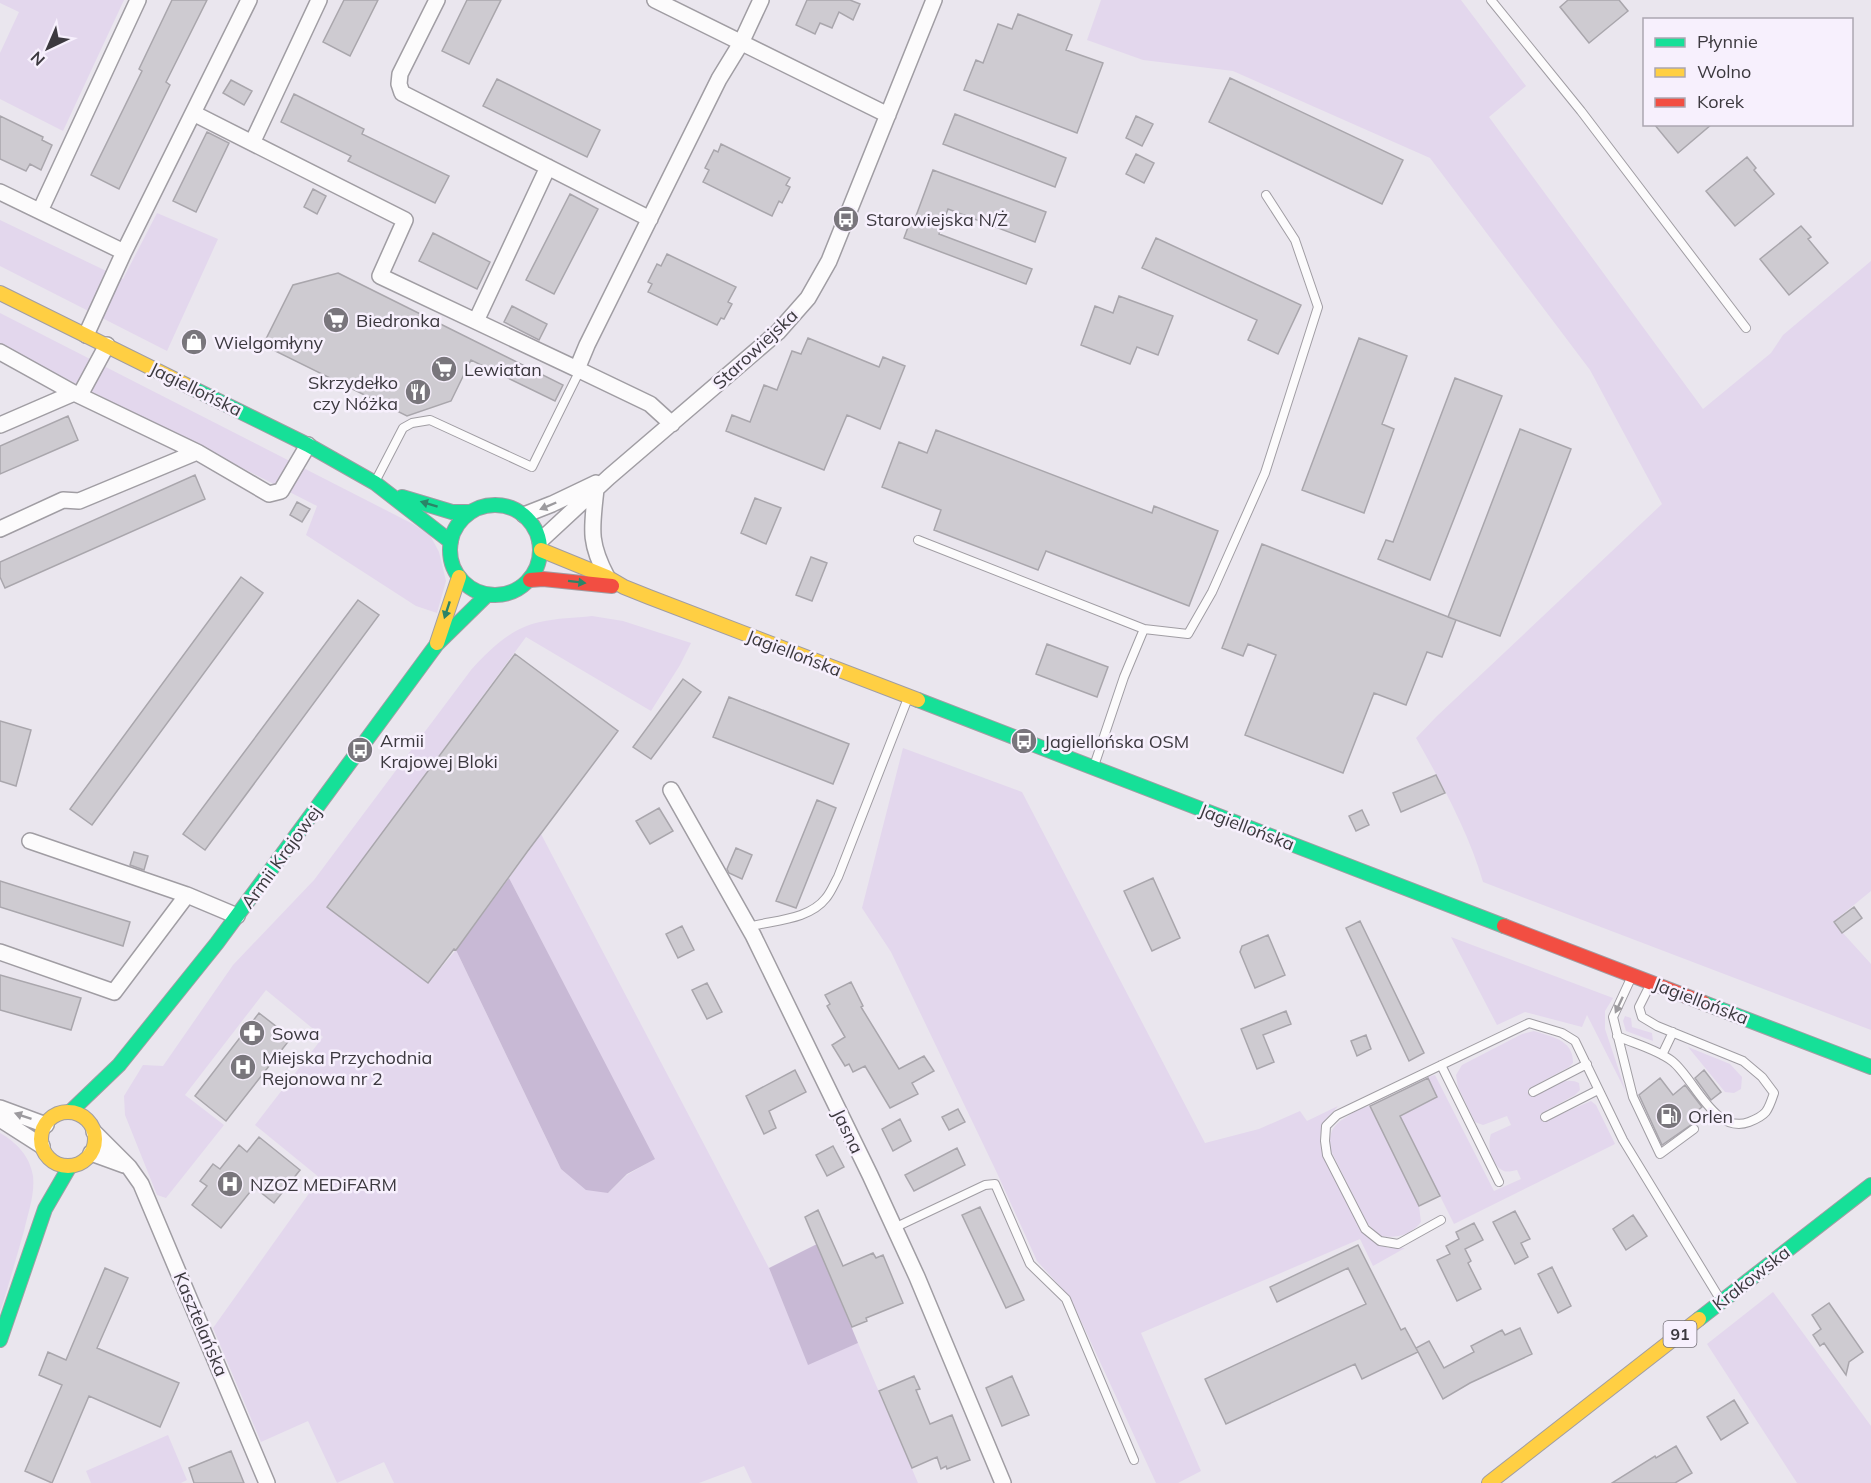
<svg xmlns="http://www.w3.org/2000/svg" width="1871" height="1483" viewBox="0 0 1871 1483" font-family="Mulish,sans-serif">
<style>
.green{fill:#e3d7ed}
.forest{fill:#c8b9d5}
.building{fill:#cecbd1;stroke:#a9a6ac;stroke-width:1.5}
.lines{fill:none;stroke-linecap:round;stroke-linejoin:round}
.lane-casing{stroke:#a09da3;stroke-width:10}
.street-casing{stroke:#a09da3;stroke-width:18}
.fast-casing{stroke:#a09da3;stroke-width:16}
.slow-casing{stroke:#a09da3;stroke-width:16}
.jam-casing{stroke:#a09da3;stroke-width:16}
.lane{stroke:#fcfbfc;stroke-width:8}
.street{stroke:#fcfbfc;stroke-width:15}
.fast{stroke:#16e098;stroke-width:14}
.slow{stroke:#ffcf43;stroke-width:14}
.jam{stroke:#f24e42;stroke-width:14}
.oneway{fill:#2b8467}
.oneway2{fill:#9c9a9e}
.labels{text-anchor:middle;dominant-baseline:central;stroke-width:5;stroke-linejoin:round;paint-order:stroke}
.shield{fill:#f7f0fd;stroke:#747078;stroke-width:1.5}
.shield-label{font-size:16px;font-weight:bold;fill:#3c393f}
.poi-label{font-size:18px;fill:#3c393f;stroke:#f7f0fd;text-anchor:start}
.street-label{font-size:18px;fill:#3c393f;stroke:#f7f0fd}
</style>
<rect width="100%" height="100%" fill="#eae6ee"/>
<path class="green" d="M0 0H124L63 131 0 99V53L19 12 0 3Z
M1101 0H1461L1526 86 1489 117 1703 409 1771 353 1783 335 1871 261V891L1833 922 1871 964V1030L1483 882C1469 833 1441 782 1416 738L1437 716 1662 504 1590 370 1430 158 1233 71 1143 60 1087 40Z
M157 213 218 239 167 351 0 266V220L123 279Z
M0 313 413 524 430 535 439 552 446 581 437 613 416 606 306 535 317 506 0 345Z
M592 616 623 621 691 643 680 665 651 711 526 637 328 907 428 983 456 950 561 1169 608 1193 627 1175 654 1159 509 878 541 834 769 1268 808 1364 858 1343 918 1483H752L744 1466 699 1483H394L384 1462 337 1483 308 1421 261 1442 213 1328 320 1178 255 1125 323 1037 266 990 185 1095 224 1125 166 1198 157 1195 125 1115 124 1096 143 1065 163 1066 233 965 314 880 471 670C490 649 511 628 540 622 557 618 575 618 592 616Z
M903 748 1022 792 1205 1143 1259 1129 1300 1111 1307 1121 1338 1106C1325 1121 1318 1127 1321 1148L1363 1233 1388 1248H1405L1373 1266 1360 1239 1141 1333 1201 1471 1178 1483H1156L1070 1297 1037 1261 997 1173 891 952 862 908Z
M1451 937 1613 998 1605 1011V1029L1626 1092 1587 1015 1582 1027 1525 1012 1497 1025Z
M1625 1016 1631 1018 1632 1027 1652 1033 1653 1041 1626 1031 1623 1021Z
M1534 1031C1552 1037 1574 1040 1573 1063L1569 1067 1528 1089 1531 1097C1546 1091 1563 1075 1579 1083L1580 1090 1575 1095 1540 1114 1543 1122 1591 1101 1596 1105 1615 1144 1454 1224 1400 1116 1437 1097 1427 1077 1435 1075 1494 1191 1521 1179 1517 1170C1512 1171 1506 1173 1502 1170 1491 1164 1487 1145 1491 1134L1511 1125 1507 1116 1483 1125 1475 1122 1458 1087 1456 1075 1462 1065 1522 1034Z
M1688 1047 1730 1064 1742 1077 1741 1089 1734 1093 1725 1092Z
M1370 1106 1419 1206 1421 1222C1410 1236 1396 1238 1380 1236L1367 1223 1331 1151C1328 1133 1332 1125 1348 1116 1355 1111 1361 1107 1370 1106Z
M0 1133C16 1142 30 1156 33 1176 35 1195 28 1213 24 1231 16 1258 9 1285 0 1312Z
M1773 1292 1871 1426V1483H1797L1707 1344Z
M168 1435 187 1480 181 1483H91L86 1471Z"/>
<path class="forest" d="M509 878 655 1159 627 1174 608 1193 586 1190 561 1169 456 950Z
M817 1244 858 1343 808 1365 769 1268Z"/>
<path class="building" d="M172 0H207L166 82 170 85 119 189 91 175 142 71 139 69Z
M344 0H378L350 56 323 42Z
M467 0H501L469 64 442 51Z
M807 0H850L860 4 853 20 839 12 832 28 820 23 815 34 796 25Z
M1568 0H1619L1628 11 1589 43 1560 7Z
M1018 14 1072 35 1066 50 1103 63 1077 133 964 90 976 60 983 63 998 24 1012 29Z
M1230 78 1403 160 1382 204 1209 122Z
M497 79 600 130 587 157 483 106Z
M231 80 252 91 244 105 223 93Z
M294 94 364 129 362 134 449 176 435 203 348 161 351 156 281 122Z
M955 114 1066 158 1055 187 943 144Z
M0 116 43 137 42 140 52 145 41 170 30 164 26 171 0 159Z
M1136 116 1153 124 1142 146 1126 138Z
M1654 124H1712L1678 153Z
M207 132 229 143 196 212 173 201Z
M721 144 790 178 786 185 790 187 782 203 779 201 772 216 703 182 709 170 705 168 714 150 718 152Z
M1136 154 1154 163 1144 183 1126 174Z
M1747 157 1756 168 1754 170 1774 194 1735 226 1706 191Z
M933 170 1046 212 1035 242 948 209 939 234 1032 269 1026 284 904 238 910 222 913 224Z
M313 189 326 196 317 214 304 207Z
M570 194 598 209 554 294 526 280Z
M1801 226 1811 237 1808 239 1828 263 1789 295 1760 259Z
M433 233 490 262 477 289 419 261Z
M1156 238 1301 305 1278 354 1248 340 1257 320 1142 268Z
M667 254 736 287 728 302 732 304 724 319 721 318 717 325 648 292 652 284 648 282 657 264 661 266Z
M338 273 563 385 555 401 471 360 451 401 407 416 263 345 293 285Z
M1119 296 1173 316 1158 355 1137 347 1130 364 1081 345 1095 306 1113 313Z
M512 306 547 324 539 340 504 322Z
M808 338 879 367 883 357 905 366 880 429 847 415 824 470 726 431 732 415 750 422 764 385 777 390 792 351 801 354Z
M1359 338 1407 356 1382 424 1394 429 1364 513 1302 490Z
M1455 378 1502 396 1430 580 1378 559 1386 540 1393 542Z
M68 416 78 440 0 474V446Z
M1520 429 1571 449 1500 636 1448 617Z
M936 430 1152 513 1154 506 1218 531 1189 606 1046 551 1038 570 934 530 941 510 882 487 899 442 927 453Z
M195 475 205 499 5 588 0 577V562Z
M755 498 781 508 766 544 741 533Z
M297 502 310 509 302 522 290 515Z
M1262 544 1456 620 1442 657 1427 652 1406 705 1374 693 1343 773 1245 735 1276 655 1248 644 1243 656 1222 648Z
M811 557 827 563 812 601 796 595Z
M241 577 263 593 92 825 70 809Z
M358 600 379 615 205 850 183 834Z
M1047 644 1108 667 1097 697 1036 674Z
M515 654 618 731 527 852 456 950 454 949 428 983 327 907Z
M683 679 701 692 651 759 633 747Z
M729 697 849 744 833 784 713 737Z
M0 721 31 730 16 786 0 781Z
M1436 775 1445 793 1401 812 1393 793Z
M817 800 836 808 796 908 776 901Z
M659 808 673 831 650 844 636 821Z
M1362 810 1369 825 1356 831 1349 816Z
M736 848 752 855 742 879 729 873 727 869Z
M134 852 148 856 144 870 130 865Z
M1153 878 1180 938 1152 951 1124 891Z
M0 881 130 922 123 946 0 907Z
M1854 907 1862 918 1842 933 1834 922Z
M1360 921 1424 1053 1409 1061 1346 928Z
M682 926 694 950 678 958 666 934Z
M1268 935 1285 975 1255 988 1240 952 1242 946Z
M0 975 81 998 71 1030 0 1010Z
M851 982 863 1006 861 1007 899 1069 924 1056 934 1071 912 1083 918 1094 890 1108 865 1066 853 1072 849 1064 845 1066 832 1045 845 1037 827 1006 830 1004 825 995Z
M707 983 722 1012 707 1019 692 990Z
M1286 1011 1291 1024 1263 1035 1274 1062 1257 1069 1241 1029Z
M259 1013 291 1038 226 1121 195 1096Z
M1366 1035 1371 1049 1357 1056 1351 1041Z
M795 1070 806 1092 769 1111 776 1128 764 1134 746 1096Z
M1704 1070 1721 1092 1711 1100 1695 1078Z
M1428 1078 1437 1097 1400 1116 1440 1196 1419 1206 1370 1106Z
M1660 1078 1673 1095 1685 1085 1702 1107 1691 1116 1695 1122 1662 1145 1639 1095Z
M958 1109 965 1122 949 1130 942 1117Z
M900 1119 911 1141 893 1151 882 1129Z
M259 1137 300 1170 274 1203 254 1187 221 1228 192 1205 207 1186 200 1181 213 1164 220 1169 239 1145 247 1152Z
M833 1146 844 1167 827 1176 816 1155Z
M957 1148 965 1165 914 1191 905 1175Z
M980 1207 1024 1300 1006 1308 962 1215Z
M818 1210 843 1266 873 1253 876 1258 883 1255 903 1303 866 1318 867 1321 852 1327 805 1217Z
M1515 1211 1530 1239 1521 1243 1528 1257 1515 1264 1493 1222Z
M1633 1215 1647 1236 1626 1250 1613 1229Z
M1474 1223 1483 1240 1465 1249 1471 1261 1468 1263 1481 1289 1457 1301 1437 1260 1450 1254 1446 1246 1459 1239 1456 1232Z
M1358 1245 1401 1330 1405 1328 1418 1352 1362 1379 1355 1364 1226 1424 1205 1379 1366 1304 1348 1268 1277 1302 1270 1287Z
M1552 1267 1571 1306 1558 1313 1538 1274Z
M105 1268 128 1278 97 1348 179 1383 160 1427 89 1396 52 1483 25 1471 62 1385 39 1375 48 1352 66 1360Z
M1829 1303 1863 1352 1849 1362 1846 1375 1824 1343 1820 1346 1813 1335 1821 1329 1812 1315Z
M1520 1328 1532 1354 1470 1383 1443 1399 1416 1348 1429 1341 1444 1368 1474 1352 1471 1346 1502 1330 1505 1335Z
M914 1376 920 1389 916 1390 930 1424 952 1415 970 1460 947 1469 946 1466 941 1469 937 1457 912 1468 879 1391Z
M1012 1376 1029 1415 1002 1426 986 1388Z
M1734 1400 1748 1423 1721 1440 1707 1417Z
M1676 1446 1692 1473 1675 1483H1612L1655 1456 1656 1458Z
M231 1451 244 1483H194L189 1468Z"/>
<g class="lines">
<g class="lane-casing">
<path id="lane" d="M1491 0 1581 111 1746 328
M375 482 403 428 412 423 430 420 532 467 580 370
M918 540 1144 629 1124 677 1094 766
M1144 629 1188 634 1212 592 1265 473 1318 307 1295 240 1266 195
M748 927C774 920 809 920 826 898 831 892 834 884 838 877L908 698
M1632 976 1613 1017 1633 1097 1660 1154 1694 1129
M1617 1036C1635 1044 1656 1049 1672 1061 1694 1078 1714 1135 1749 1122 1767 1115 1768 1111 1774 1093L1762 1077 1743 1061 1657 1026 1642 1017 1639 1007 1650 985
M1662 1055 1673 1032
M1441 1065 1499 1182
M1533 1092 1587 1064
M1545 1117 1598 1090
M1441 1220 1398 1244 1380 1241 1365 1229 1327 1155 1325 1141 1326 1126 1337 1115 1529 1023 1562 1033 1575 1041 1623 1140 1720 1299
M894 1228 985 1185 995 1184 1030 1264 1066 1299 1134 1460"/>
</g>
<g class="street-casing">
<path id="street" d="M437 0 400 74 399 84 402 93 650 219
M655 0 888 115
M193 113 405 220 380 276 577 369
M253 141 319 0
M0 192 124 252 86 335
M40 211 138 0
M124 252 249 0
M476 321 548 167
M0 352 74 393 197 452 269 494 281 491 308 445
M80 395 107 345
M672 424 650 404 577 369 587 345 719 79 741 43 761 0
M0 425 74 393
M596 489C592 528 588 541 607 577
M524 515 552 504 596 483
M0 529 63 500 79 501 197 452
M540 541 609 477 778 332 808 298 829 261 934 0
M671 790 753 935 870 1175 917 1277 1003 1483
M30 841 187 895
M0 952 114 992 187 895 237 916
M0 1108 46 1125
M0 1119 42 1146
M94 1132 129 1167 141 1184 267 1483
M91 1153 124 1165"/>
</g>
<g class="fast-casing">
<path id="fast" d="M190 387 308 445 375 483 451 542
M402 497 452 512H470
M450 550a45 45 0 1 1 90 0a45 45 0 1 1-90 0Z
M918 700 1504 926
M1704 1003 1871 1067
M70 1112 119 1065 217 943 437 644 487 595
M1699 1319 1871 1185
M0 1340 45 1209 70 1166"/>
</g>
<g class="slow-casing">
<path id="slow" d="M0 293 190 387
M541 550 607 577 624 587 649 597 918 700
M437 643 459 577
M41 1139a27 27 0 1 1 54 0a27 27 0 1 1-54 0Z
M1489 1483 1699 1319"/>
</g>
<g class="jam-casing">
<path id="jam" d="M530 580 543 579 612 586
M1504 926 1704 1003"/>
</g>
<use href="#lane" class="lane"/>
<use href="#street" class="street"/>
<use href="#fast" class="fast"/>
<use href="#slow" class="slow"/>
<use href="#jam" class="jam"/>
</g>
<defs><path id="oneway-solid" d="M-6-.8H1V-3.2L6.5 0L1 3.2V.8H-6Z" transform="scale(1.5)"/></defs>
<g class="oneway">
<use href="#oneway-solid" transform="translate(429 504) rotate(-163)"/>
<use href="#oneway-solid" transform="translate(577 582) rotate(7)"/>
<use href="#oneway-solid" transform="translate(447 610) rotate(108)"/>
</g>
<g class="oneway2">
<use href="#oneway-solid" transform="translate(548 506) rotate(157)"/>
<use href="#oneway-solid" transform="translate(1619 1005) rotate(115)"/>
<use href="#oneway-solid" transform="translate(23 1116) rotate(-161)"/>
</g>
<defs>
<g id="bus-disc" transform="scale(1.35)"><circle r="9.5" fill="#79767c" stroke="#f7f0fd"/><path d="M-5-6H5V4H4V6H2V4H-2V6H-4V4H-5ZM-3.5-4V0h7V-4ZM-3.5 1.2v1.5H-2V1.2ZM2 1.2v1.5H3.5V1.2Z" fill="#fff"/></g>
<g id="supermarket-disc" transform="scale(1.35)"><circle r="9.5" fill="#79767c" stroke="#f7f0fd"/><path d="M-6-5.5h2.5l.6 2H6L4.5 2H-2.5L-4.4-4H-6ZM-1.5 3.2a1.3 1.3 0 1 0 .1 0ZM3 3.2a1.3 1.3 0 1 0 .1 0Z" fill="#fff"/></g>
<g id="shop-disc" transform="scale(1.35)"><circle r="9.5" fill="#79767c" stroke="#f7f0fd"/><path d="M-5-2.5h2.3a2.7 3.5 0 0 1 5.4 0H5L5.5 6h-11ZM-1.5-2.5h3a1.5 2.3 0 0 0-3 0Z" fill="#fff"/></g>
<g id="restaurant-disc" transform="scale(1.35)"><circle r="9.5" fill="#79767c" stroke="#f7f0fd"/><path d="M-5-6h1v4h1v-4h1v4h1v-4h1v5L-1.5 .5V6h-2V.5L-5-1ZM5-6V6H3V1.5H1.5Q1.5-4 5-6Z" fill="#fff"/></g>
<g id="pharmacy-disc" transform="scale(1.35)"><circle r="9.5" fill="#79767c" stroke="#f7f0fd"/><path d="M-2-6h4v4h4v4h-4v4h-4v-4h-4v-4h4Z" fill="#fff"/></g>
<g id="hospital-disc" transform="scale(1.35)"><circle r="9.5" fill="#79767c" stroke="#f7f0fd"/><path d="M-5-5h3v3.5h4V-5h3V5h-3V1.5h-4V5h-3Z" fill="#fff"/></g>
<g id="fuel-disc" transform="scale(1.35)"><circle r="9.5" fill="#79767c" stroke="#f7f0fd"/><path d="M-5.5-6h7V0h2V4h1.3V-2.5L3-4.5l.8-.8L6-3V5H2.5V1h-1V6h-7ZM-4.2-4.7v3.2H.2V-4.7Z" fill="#fff"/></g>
</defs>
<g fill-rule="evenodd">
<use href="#bus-disc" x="846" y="219"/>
<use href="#supermarket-disc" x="336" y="320"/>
<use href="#shop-disc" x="194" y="342"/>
<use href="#supermarket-disc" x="444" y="369"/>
<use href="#restaurant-disc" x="418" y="392"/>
<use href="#bus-disc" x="1024" y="741"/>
<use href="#bus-disc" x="360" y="750"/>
<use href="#pharmacy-disc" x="252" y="1033"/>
<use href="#hospital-disc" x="243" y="1067"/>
<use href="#fuel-disc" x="1669" y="1116"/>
<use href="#hospital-disc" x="230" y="1184"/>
</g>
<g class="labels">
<rect class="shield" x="1663.5" y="1321" width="33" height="26" rx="4.5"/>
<g class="shield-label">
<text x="1680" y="1334">91</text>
</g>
<g class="poi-label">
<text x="866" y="219">Starowiejska N/Ż</text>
<text x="356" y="320">Biedronka</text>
<text x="214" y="342">Wielgomłyny</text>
<text x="464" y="369">Lewiatan</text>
<text x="398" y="382" text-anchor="end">Skrzydełko<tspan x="398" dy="21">czy Nóżka</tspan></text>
<text x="380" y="740">Armii<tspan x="380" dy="21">Krajowej Bloki</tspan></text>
<text x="1044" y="741">Jagiellońska OSM</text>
<text x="272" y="1033">Sowa</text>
<text x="262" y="1057">Miejska Przychodnia<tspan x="262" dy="21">Rejonowa nr 2</tspan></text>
<text x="1688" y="1116">Orlen</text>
<text x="250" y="1184">NZOZ MEDiFARM</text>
</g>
<g class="street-label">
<text transform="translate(755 349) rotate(-43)">Starowiejska</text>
<text transform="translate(196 389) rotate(26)">Jagiellońska</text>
<text transform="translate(794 653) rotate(21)">Jagiellońska</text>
<text transform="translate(1247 827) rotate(21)">Jagiellońska</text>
<text transform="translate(281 857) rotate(-54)">Armii Krajowej</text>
<text transform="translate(1701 1001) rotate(21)">Jagiellońska</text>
<text transform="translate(848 1131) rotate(64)">Jasna</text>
<text transform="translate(1751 1278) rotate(-38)">Krakowska</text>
<text transform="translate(201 1324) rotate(67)">Kasztelańska</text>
</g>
</g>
<rect x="1643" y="18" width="210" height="108" fill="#f7f0fd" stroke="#aca7b1" stroke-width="1.5"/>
<rect x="1655" y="38" width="30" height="9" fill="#16e098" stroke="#aca7b1" stroke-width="1.5"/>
<text x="1697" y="48" font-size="18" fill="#3c393f">Płynnie</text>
<rect x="1655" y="68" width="30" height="9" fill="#ffcf43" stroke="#aca7b1" stroke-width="1.5"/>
<text x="1697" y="78" font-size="18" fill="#3c393f">Wolno</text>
<rect x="1655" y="98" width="30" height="9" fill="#f24e42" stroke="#aca7b1" stroke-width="1.5"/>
<text x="1697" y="108" font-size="18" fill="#3c393f">Korek</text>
<g transform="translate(48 48) rotate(224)" stroke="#f7f0fd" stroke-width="4.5" paint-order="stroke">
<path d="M0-4.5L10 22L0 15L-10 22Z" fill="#3c393f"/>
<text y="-9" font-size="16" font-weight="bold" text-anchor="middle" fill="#3c393f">N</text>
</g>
</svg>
